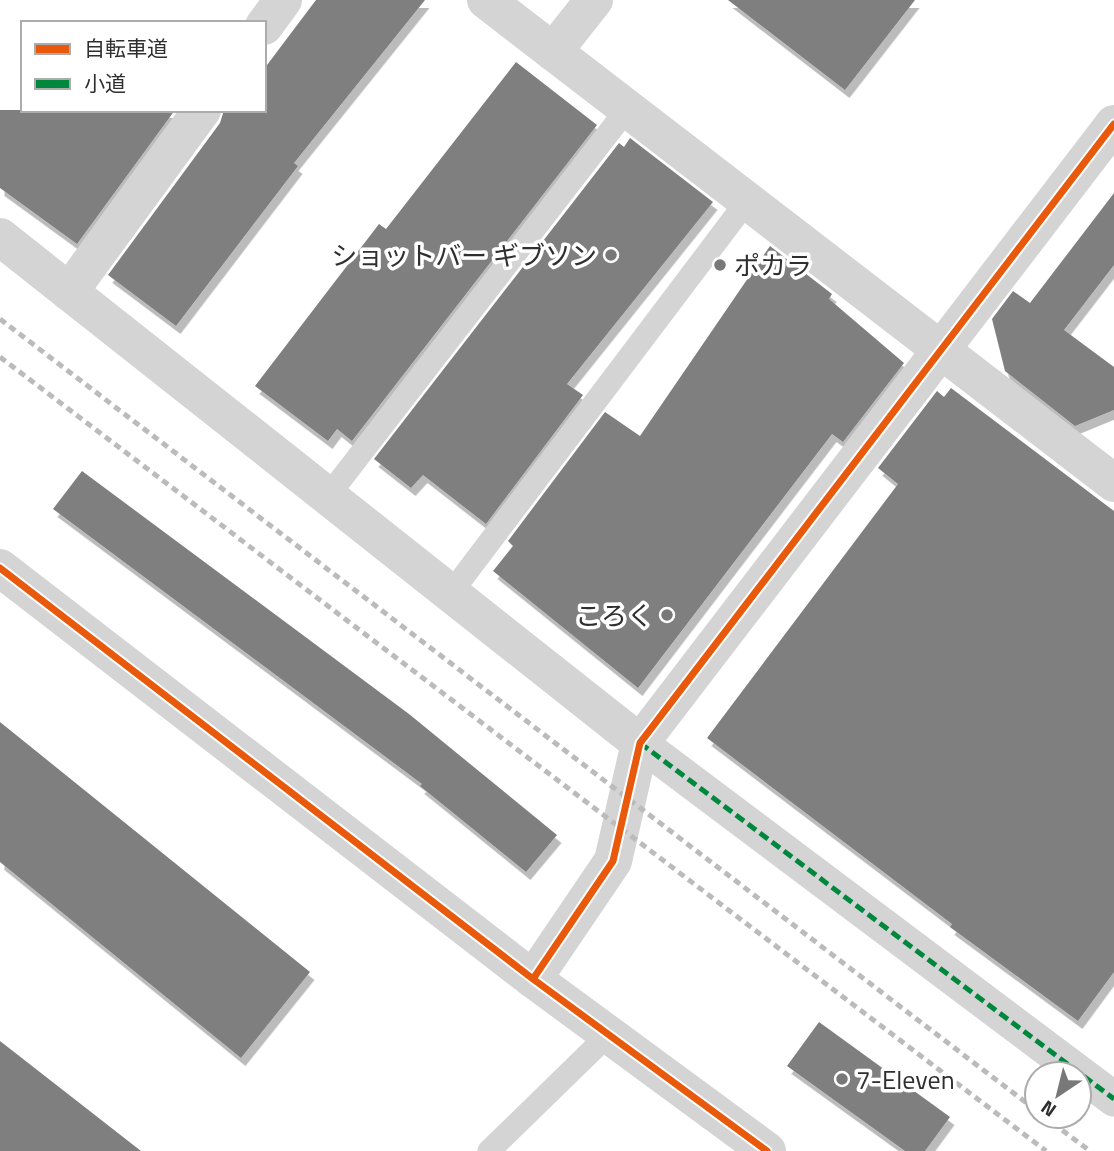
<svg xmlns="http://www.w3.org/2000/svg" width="1114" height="1151" viewBox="0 0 1114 1151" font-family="'Titillium Web','Noto Sans JP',sans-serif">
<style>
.building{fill:#7f7f7f;filter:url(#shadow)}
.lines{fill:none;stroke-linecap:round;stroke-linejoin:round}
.service{stroke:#d4d4d4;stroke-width:23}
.pedestrian{stroke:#d4d4d4;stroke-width:35}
.minor{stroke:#d4d4d4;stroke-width:38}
.tertiary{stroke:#d4d4d4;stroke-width:38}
.rail{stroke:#bbb;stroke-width:5;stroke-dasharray:7 5;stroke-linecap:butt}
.quiet{stroke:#00873e;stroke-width:5;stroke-dasharray:10 5;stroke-linecap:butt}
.cycleway-casing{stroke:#fff;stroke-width:11}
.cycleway{stroke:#e8590c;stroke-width:7}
.poi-dot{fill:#787878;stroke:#fff;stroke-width:2.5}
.labels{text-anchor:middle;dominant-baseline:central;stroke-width:7;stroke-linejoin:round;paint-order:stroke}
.poi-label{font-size:26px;fill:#2f2f2f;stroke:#fff;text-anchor:end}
</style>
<defs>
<filter id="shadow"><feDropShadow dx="4.5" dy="8" stdDeviation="0" flood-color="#0004"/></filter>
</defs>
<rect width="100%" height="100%" fill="#fff"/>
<path class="building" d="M316 0H425L294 163 298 166 176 326 108 275 220 123 224 110H264V69Z
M728 0H915L845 90Z
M516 62 597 125 352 441 337 429 328 441 255 386 379 224 386 229Z
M0 110H175L77 244 0 188Z
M630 138 713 202 567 384 583 395 486 524 423 475 411 488 374 459 619 143 624 147Z
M1114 193V265L1064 330 1114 367V410L1075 426 1005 371 992 319 1013 291 1030 303Z
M770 246 832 294 829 299 904 363 843 442 832 434 638 688 493 571 513 546 508 541 605 412 640 436Z
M951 388 1114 511V972L1078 1021 950 927 952 924 707 738 898 484 878 468 937 391 944 397Z
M82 471 409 714 557 835 526 872 420 786 422 784 53 509Z
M0 722 310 972 241 1058 0 862Z
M819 1022 950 1117 925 1151H905L787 1066Z
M0 1041 141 1151H0Z"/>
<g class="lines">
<path class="service" d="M328 496 627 109
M451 593 747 201
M489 1151 609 1034"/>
<path class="pedestrian" d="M640 743 1114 1099"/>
<path class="minor" d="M486 0 1114 483
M264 26 283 0
M553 52 594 0
M0 237 640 743
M69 292 202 110
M533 979 613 861 640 743 1114 124"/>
<path class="tertiary" d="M0 568 533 979 767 1151"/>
<path class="rail" d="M0 319 1037 1111
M0 357 1046 1151
M1043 1116 1090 1151"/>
<path class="quiet" d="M640 743 1114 1099"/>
<g class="cycleway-casing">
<path id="cycleway" d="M0 568 533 979 767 1151
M533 979 613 861 640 743 1114 124"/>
</g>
<use href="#cycleway" class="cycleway"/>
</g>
<g class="poi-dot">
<circle cx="611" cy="255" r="7"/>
<circle cx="720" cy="265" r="7"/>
<circle cx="667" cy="615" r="7"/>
<circle cx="842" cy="1079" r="7"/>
</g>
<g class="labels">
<g class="poi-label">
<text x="597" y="255">ショットバー ギブソン</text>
<text x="734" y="265" text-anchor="start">ポカラ</text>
<text x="653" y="615">ころく</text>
<text x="856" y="1079" text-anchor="start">7-Eleven</text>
</g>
</g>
<rect x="21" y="21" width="245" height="91" fill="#ffffff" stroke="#acacac" stroke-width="2"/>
<rect x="35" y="44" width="35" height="10" fill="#e8590c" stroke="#acacac" stroke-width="2"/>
<text x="84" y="56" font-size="21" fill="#2f2f2f">自転車道</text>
<rect x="35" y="79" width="35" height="10" fill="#00873e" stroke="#acacac" stroke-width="2"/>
<text x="84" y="91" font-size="21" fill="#2f2f2f">小道</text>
<g transform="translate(1058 1095) rotate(215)"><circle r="33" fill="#ffffff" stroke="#acacac" stroke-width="2"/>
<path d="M0-5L12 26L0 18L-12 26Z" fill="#787878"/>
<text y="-10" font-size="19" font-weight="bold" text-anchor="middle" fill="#2f2f2f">N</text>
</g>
</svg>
